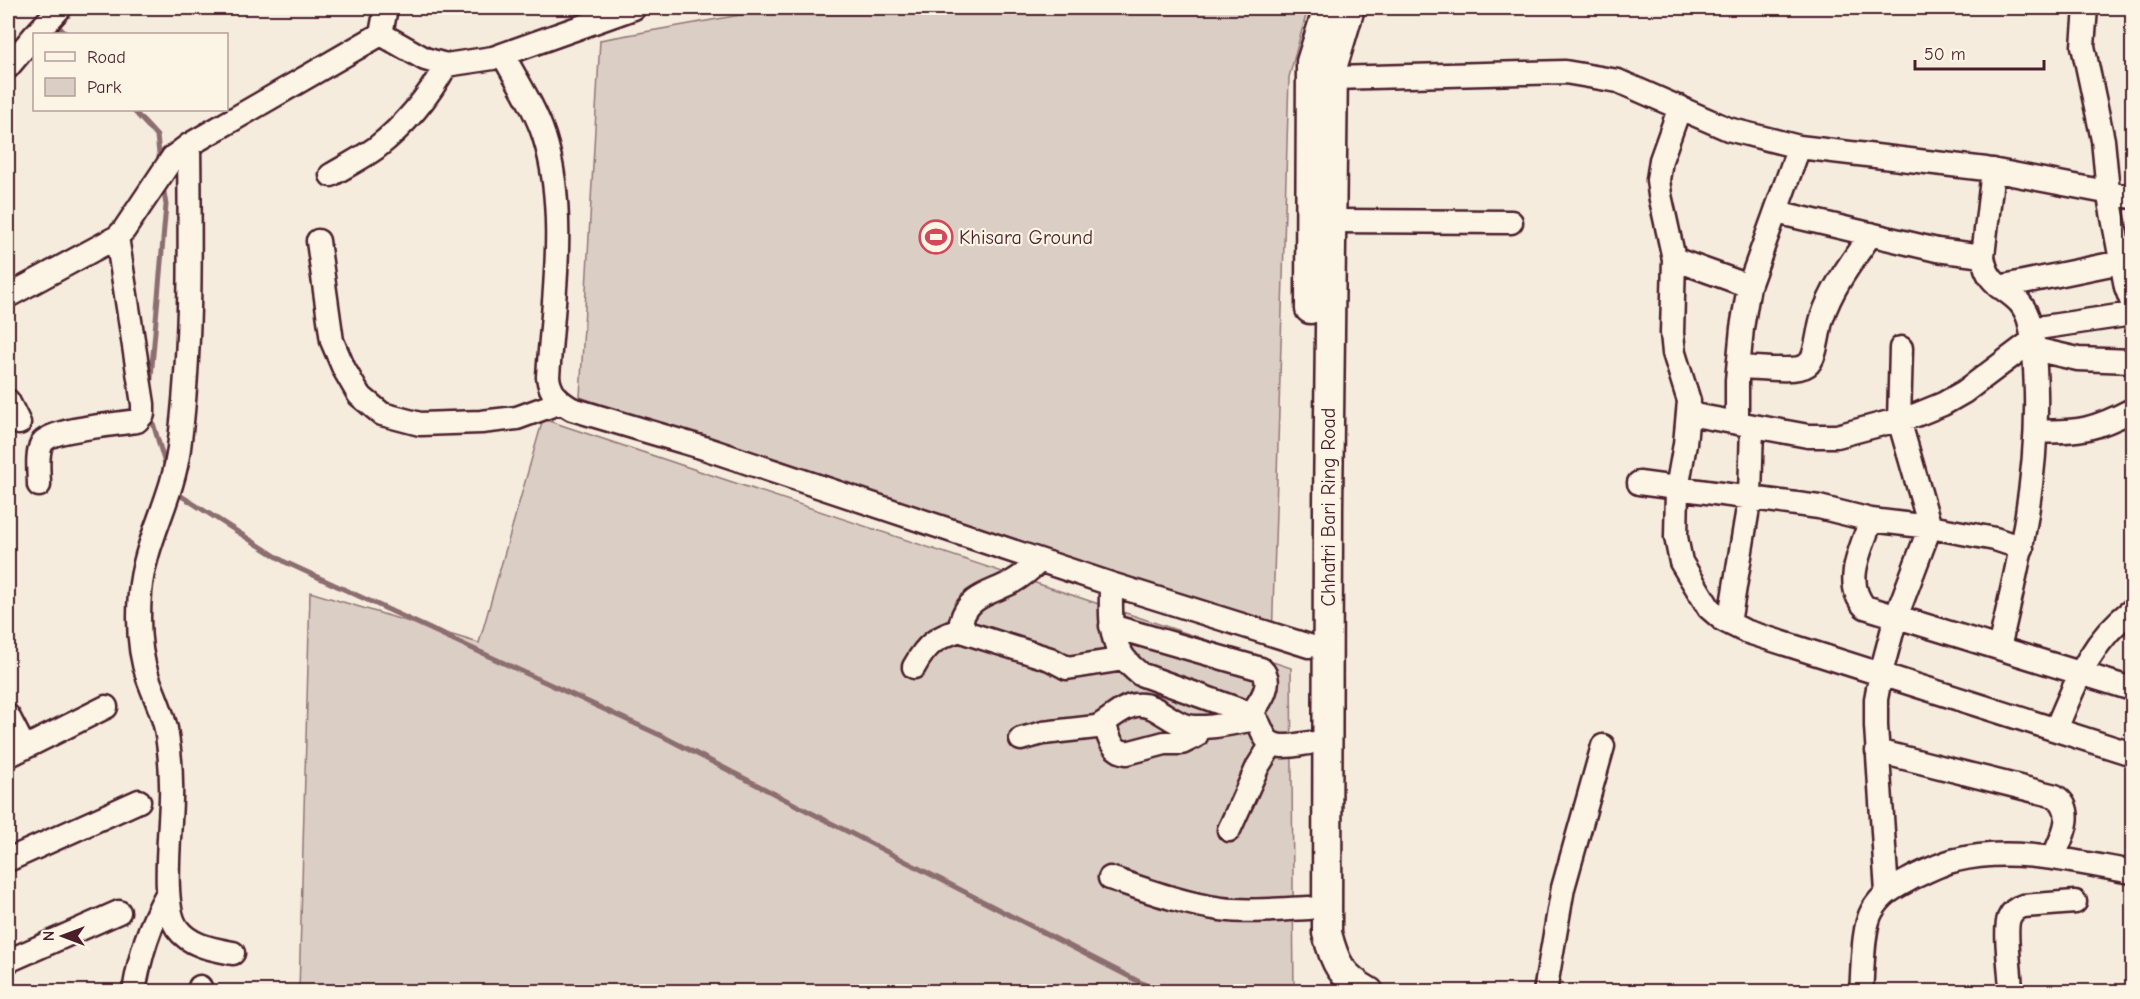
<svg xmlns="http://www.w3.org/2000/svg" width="2140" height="999" viewBox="0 0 2140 999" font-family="'Comic Neue',sans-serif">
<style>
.green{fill:#dbcec4;stroke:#927678;stroke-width:1.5}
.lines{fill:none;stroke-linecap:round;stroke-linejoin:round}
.stream{stroke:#8c6e70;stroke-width:5}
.minor-casing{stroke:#4a1f2b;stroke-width:27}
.major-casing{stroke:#4a1f2b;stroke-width:33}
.minor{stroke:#fcf5e5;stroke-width:22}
.major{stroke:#fcf5e5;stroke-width:28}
.labels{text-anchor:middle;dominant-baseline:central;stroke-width:4.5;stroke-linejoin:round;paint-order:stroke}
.poi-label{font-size:20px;fill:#4a1f2b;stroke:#fcf5e5;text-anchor:start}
.street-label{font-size:20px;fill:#4a1f2b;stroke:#fcf5e5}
</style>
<rect width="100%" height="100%" fill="#f5ecde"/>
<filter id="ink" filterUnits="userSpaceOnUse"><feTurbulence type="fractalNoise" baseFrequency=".0167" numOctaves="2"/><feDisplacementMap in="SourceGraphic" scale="12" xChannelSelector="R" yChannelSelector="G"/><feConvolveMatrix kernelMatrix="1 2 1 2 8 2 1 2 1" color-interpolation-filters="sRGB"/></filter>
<g filter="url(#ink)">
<path class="green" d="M779 8H1308L1289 77 1272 643 580 397 600 40Z
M543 419 1291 668 1294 991 299 992 310 592 479 643Z"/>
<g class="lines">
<path class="stream" d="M54 22 66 34
M133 110 157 136 160 162
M150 389 166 205 163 186
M150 413 166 467
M175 492 285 562 664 737 1159 992"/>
<g class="minor-casing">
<path id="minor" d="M2086 8 2083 46 2103 140 2108 191 2126 287 2132 303
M36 34 60 8
M381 34 425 59 446 65 493 58 634 8
M503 55C517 81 535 108 544 136 568 211 553 300 548 377 550 393 558 401 572 409L704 448 1111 584 1309 646
M8 67 34 36
M1333 78 1565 72 1618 81 1728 129 1799 147 1986 169 2132 197
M1680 107 1661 160 1658 180 1660 195 1674 259 1672 333 1674 353 1689 401 1685 444 1677 489 1676 537 1681 562 1709 608 1723 620 1745 631 2132 754
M189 145C190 246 192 347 179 448 173 499 144 542 140 593 138 619 139 653 148 678 154 695 162 711 166 729 169 747 171 766 171 784 173 817 159 902 177 928 190 946 212 949 233 953
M1993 170 1983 256C1988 296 2021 285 2030 324 2035 346 2035 369 2036 392 2038 481 2019 562 1999 648
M331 175C346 166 362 158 376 148 404 126 429 96 446 65
M1776 212 1937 250 1983 256
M1331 221 1511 222
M318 241 332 341 344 369 359 395 382 414 420 424 481 422 517 418 561 402
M1674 259 1749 286
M1999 287 2121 262
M8 296 117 237 124 230 173 157 189 145 381 34 386 8
M2031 329 2132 314
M2034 349 2078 359 2132 361
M1739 367C1754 367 1796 373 1807 365 1817 358 1818 329 1822 318 1832 287 1853 260 1871 234
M8 401 19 423
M1689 414 1808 436H1837L1916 415 1943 404 1964 392 2033 340
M1737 422V380L1742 328 1749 286 1799 147
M2037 431C2078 433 2096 429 2132 410
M1639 483 1819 507 1871 520 1930 527 1995 539 2022 548
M39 485C39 473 36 454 42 443 51 429 119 424 137 421L143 414V404L117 237
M1871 520C1862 547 1842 583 1865 607L2132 689
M1040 561C1030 569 1020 579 1008 584 988 594 967 597 961 622L967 633 1050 659 1067 668 1124 659
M1111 584C1111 623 1107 648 1140 674L1251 714C1258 720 1260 726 1264 735 1272 752 1295 745 1309 743
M1729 623 1750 496 1752 426
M1111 626 1261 669C1275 682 1260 702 1251 714
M914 667C927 643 937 637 963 629
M8 716 24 747
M1104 723C1109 737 1111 751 1127 753L1165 743H1182L1196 736 1200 727
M2056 729C2076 682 2090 642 2132 610
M1021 739 1043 733 1096 727C1110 721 1120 707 1136 705 1155 702 1169 722 1187 726 1209 730 1235 722 1256 719
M1877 751 2055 796C2078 811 2061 839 2053 858
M8 756 106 707
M1229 830 1258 766 1272 744
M8 860 139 801
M1110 878C1146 890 1184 904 1221 909 1250 913 1280 909 1309 908
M1887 892 1876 726V699L1881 673 1896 617 1930 527 1899 420 1901 348
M8 961 119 912
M200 987 202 992
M134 992C140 954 149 926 168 892
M1545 992 1563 888 1603 746
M1861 992C1863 971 1862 928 1872 911 1883 892 1896 887 1914 877 1927 871 1942 863 1956 860 2014 846 2075 862 2132 872
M2011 992C2011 975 2004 931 2009 918 2012 911 2016 908 2023 906L2075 902"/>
</g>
<g class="major-casing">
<path id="major" d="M1350 8 1333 65 1328 508 1327 933C1335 964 1341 976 1369 992
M1310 309 1311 62 1328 8"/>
</g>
<use href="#minor" class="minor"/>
<use href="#major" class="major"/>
</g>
</g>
<defs>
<g id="stadium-ring" transform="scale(1.725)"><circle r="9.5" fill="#fcf5e5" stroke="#d1495b" stroke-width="1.5"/><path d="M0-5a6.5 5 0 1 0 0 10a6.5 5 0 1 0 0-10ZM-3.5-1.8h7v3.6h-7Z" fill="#d1495b"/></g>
</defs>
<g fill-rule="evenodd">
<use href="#stadium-ring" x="936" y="237"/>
</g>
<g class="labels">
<g class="poi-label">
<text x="959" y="237">Khisara Ground</text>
</g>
<g class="street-label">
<text transform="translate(1328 507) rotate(-90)">Chhatri Bari Ring Road</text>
</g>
</g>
<rect width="2140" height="999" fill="none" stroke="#fcf5e5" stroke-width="30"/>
<rect x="15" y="15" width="2110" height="969" fill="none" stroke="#4a1f2b" stroke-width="2" filter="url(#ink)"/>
<rect x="33" y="33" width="195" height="78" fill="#fcf5e5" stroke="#b59f9b" stroke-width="1.5"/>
<rect x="45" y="52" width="30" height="9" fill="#fcf5e5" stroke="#b59f9b" stroke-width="1.5"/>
<text x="87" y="63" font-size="18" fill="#4a1f2b">Road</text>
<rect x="45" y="78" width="30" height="18" fill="#dbcec4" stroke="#b59f9b" stroke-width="1.5"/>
<text x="87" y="93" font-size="18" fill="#4a1f2b">Park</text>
<g transform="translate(63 936) rotate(270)" stroke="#fcf5e5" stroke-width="4.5" paint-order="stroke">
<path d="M0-4.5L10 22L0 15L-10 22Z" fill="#4a1f2b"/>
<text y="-9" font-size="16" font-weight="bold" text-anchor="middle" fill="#4a1f2b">N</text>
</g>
<path d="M1915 60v9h129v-9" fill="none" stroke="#4a1f2b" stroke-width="3"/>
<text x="1924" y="60" font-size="18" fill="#4a1f2b" stroke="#fcf5e5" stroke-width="4.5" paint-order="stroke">50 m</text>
</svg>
